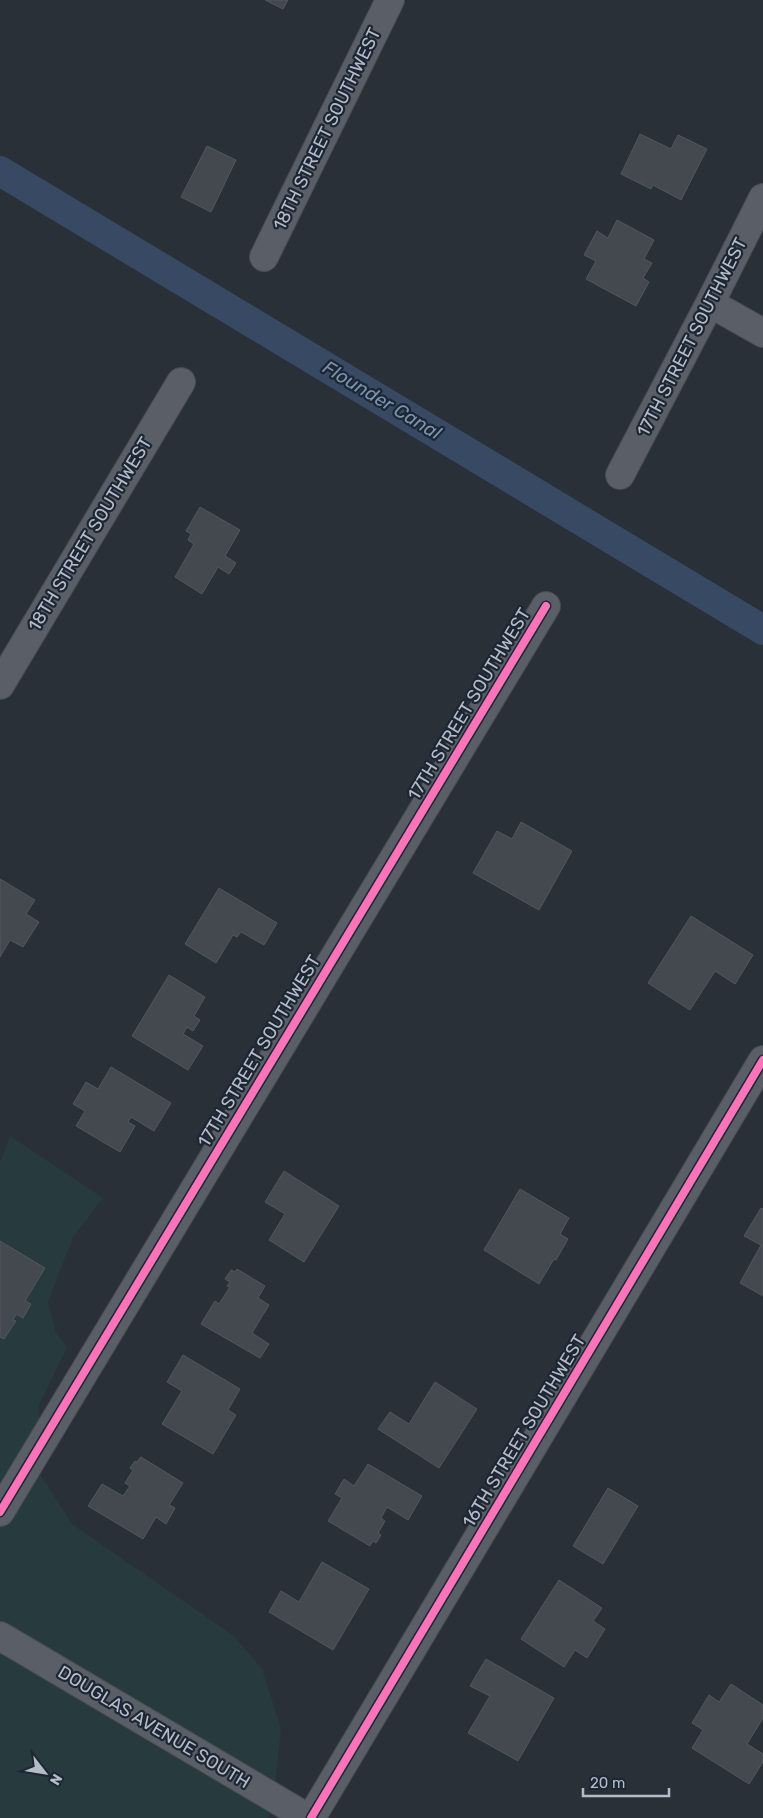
<svg xmlns="http://www.w3.org/2000/svg" width="763" height="1818" viewBox="0 0 763 1818" font-family="Rubik,sans-serif">
<style>
.green{fill:#273a3e}
.lines{fill:none;stroke-linecap:round;stroke-linejoin:round}
.canal{stroke:#384963;stroke-width:30}
.building{fill:#444950;stroke:#52575f}
.minor-casing{stroke:#484c53;stroke-width:30}
.minor{stroke:#5a5e66;stroke-width:28}
.cycleway-casing{stroke:#1d2633;stroke-width:11}
.cycleway{stroke:#fb73b8;stroke-width:8}
.labels{text-anchor:middle;dominant-baseline:central;stroke-width:4.5;stroke-linejoin:round;paint-order:stroke}
.street-label{font-size:18px;fill:#b4bcc9;stroke:#1d2633}
.water-label{font-size:19px;font-style:italic;fill:#7c92b1;stroke:#1d2633}
</style>
<rect width="100%" height="100%" fill="#2a3038"/>
<path class="green" d="M10 1136 103 1198 73 1237 48 1302 56 1333 67 1347 39 1405 38 1471 72 1524 234 1636 262 1669 281 1728 275 1789 268 1818H0V1162Z"/>
<g class="lines">
<path class="canal" d="M0 171 763 630"/>
</g>
<path class="building" d="M265 0H288L283 9Z
M640 134 671 149 678 135 707 149 681 200 653 185 651 189 621 174Z
M207 146 236 160 211 212 181 197Z
M617 220 654 240 644 259 652 263 643 278 649 282 636 306 586 279 596 261 584 255 597 231 608 238Z
M200 507 240 530 225 556 236 563 229 574 218 567 202 594 175 577 194 544 188 540 191 534 186 531Z
M521 822 572 851 539 910 473 873 497 831 512 839Z
M0 879 35 900 26 914 39 922 23 947 10 940 0 957Z
M219 888 277 923 264 945 241 932 237 937 233 935 216 963 185 944Z
M691 916 753 955 735 984 715 971 690 1010 648 983Z
M169 975 205 997 194 1016 200 1020 193 1031 187 1027 183 1034 203 1046 188 1070 132 1036Z
M111 1067 171 1103 154 1131 131 1117 128 1122 135 1126 120 1152 76 1126 85 1111 73 1104 86 1082 98 1089Z
M284 1171 339 1206 304 1262 269 1240 285 1214 265 1202Z
M520 1189 569 1218 560 1234 568 1239 556 1260 554 1259 539 1284 484 1250Z
M761 1208 763 1209V1296L740 1283 761 1245 744 1236Z
M0 1241 45 1268 25 1301 31 1304 23 1318 16 1314 13 1320 16 1321 4 1339 0 1337Z
M237 1269 265 1286 258 1298 269 1305 252 1333 269 1344 260 1358 201 1324 215 1301 219 1304 230 1287 227 1286 230 1282 225 1279 231 1270 235 1272Z
M183 1355 240 1389 228 1410 236 1415 213 1454 162 1424 182 1391 167 1382Z
M435 1382 477 1409 439 1468 378 1429 390 1412 409 1424Z
M141 1457 183 1483 169 1505 175 1508 166 1524 156 1517 143 1539 88 1506 102 1484 123 1496 130 1486 125 1483 133 1470 130 1468 135 1461 137 1462Z
M368 1464 422 1496 408 1520 387 1507 381 1518 385 1521 378 1533 381 1535 376 1543 373 1541 370 1546 328 1521 342 1498 335 1494 344 1479 354 1486Z
M608 1488 638 1506 603 1564 573 1546Z
M322 1562 369 1589 333 1650 269 1612 281 1591 299 1602Z
M559 1580 602 1608 593 1621 605 1629 587 1658 575 1650 564 1667 521 1639Z
M486 1659 554 1698 518 1761 468 1733 490 1696 470 1686Z
M731 1684 763 1705V1718L747 1744 763 1754V1762L749 1784 692 1748 703 1730 692 1723 709 1695 719 1702Z"/>
<g class="lines">
<g class="minor-casing">
<path id="minor" d="M264 257 390 0
M710 303 763 333
M620 475 710 303 763 198
M0 685 181 382
M0 1512 546 606
M0 1636 308 1818
M311 1818 763 1060"/>
</g>
<use href="#minor" class="minor"/>
<g class="cycleway-casing">
<path id="cycleway" d="M0 1512 546 606
M311 1818 763 1060"/>
</g>
<use href="#cycleway" class="cycleway"/>
</g>
<g class="labels">
<g class="street-label">
<text transform="translate(327 129) rotate(-64)">18TH STREET SOUTHWEST</text>
<text transform="translate(692 337) rotate(-63)">17TH STREET SOUTHWEST</text>
<text transform="translate(90 534) rotate(-59)">18TH STREET SOUTHWEST</text>
<text transform="translate(469 704) rotate(-59)">17TH STREET SOUTHWEST</text>
<text transform="translate(259 1051) rotate(-59)">17TH STREET SOUTHWEST</text>
<text transform="translate(524 1431) rotate(-59)">16TH STREET SOUTHWEST</text>
<text transform="translate(154 1727) rotate(31)">DOUGLAS AVENUE SOUTH</text>
</g>
<g class="water-label">
<text transform="translate(382 400) rotate(31)">Flounder Canal</text>
</g>
</g>
<g transform="translate(45 1773) rotate(121)" stroke="#1d2633" stroke-width="4" paint-order="stroke">
<path d="M0-4L9 19L0 12L-9 19Z" fill="#b4bcc9"/>
<text y="-8" font-size="14" font-weight="bold" text-anchor="middle" fill="#b4bcc9">N</text>
</g>
<path d="M583 1788v8h86v-8" fill="none" stroke="#b4bcc9" stroke-width="2.5"/>
<text x="590" y="1788" font-size="15" fill="#b4bcc9" stroke="#1d2633" stroke-width="4" paint-order="stroke">20 m</text>
</svg>
